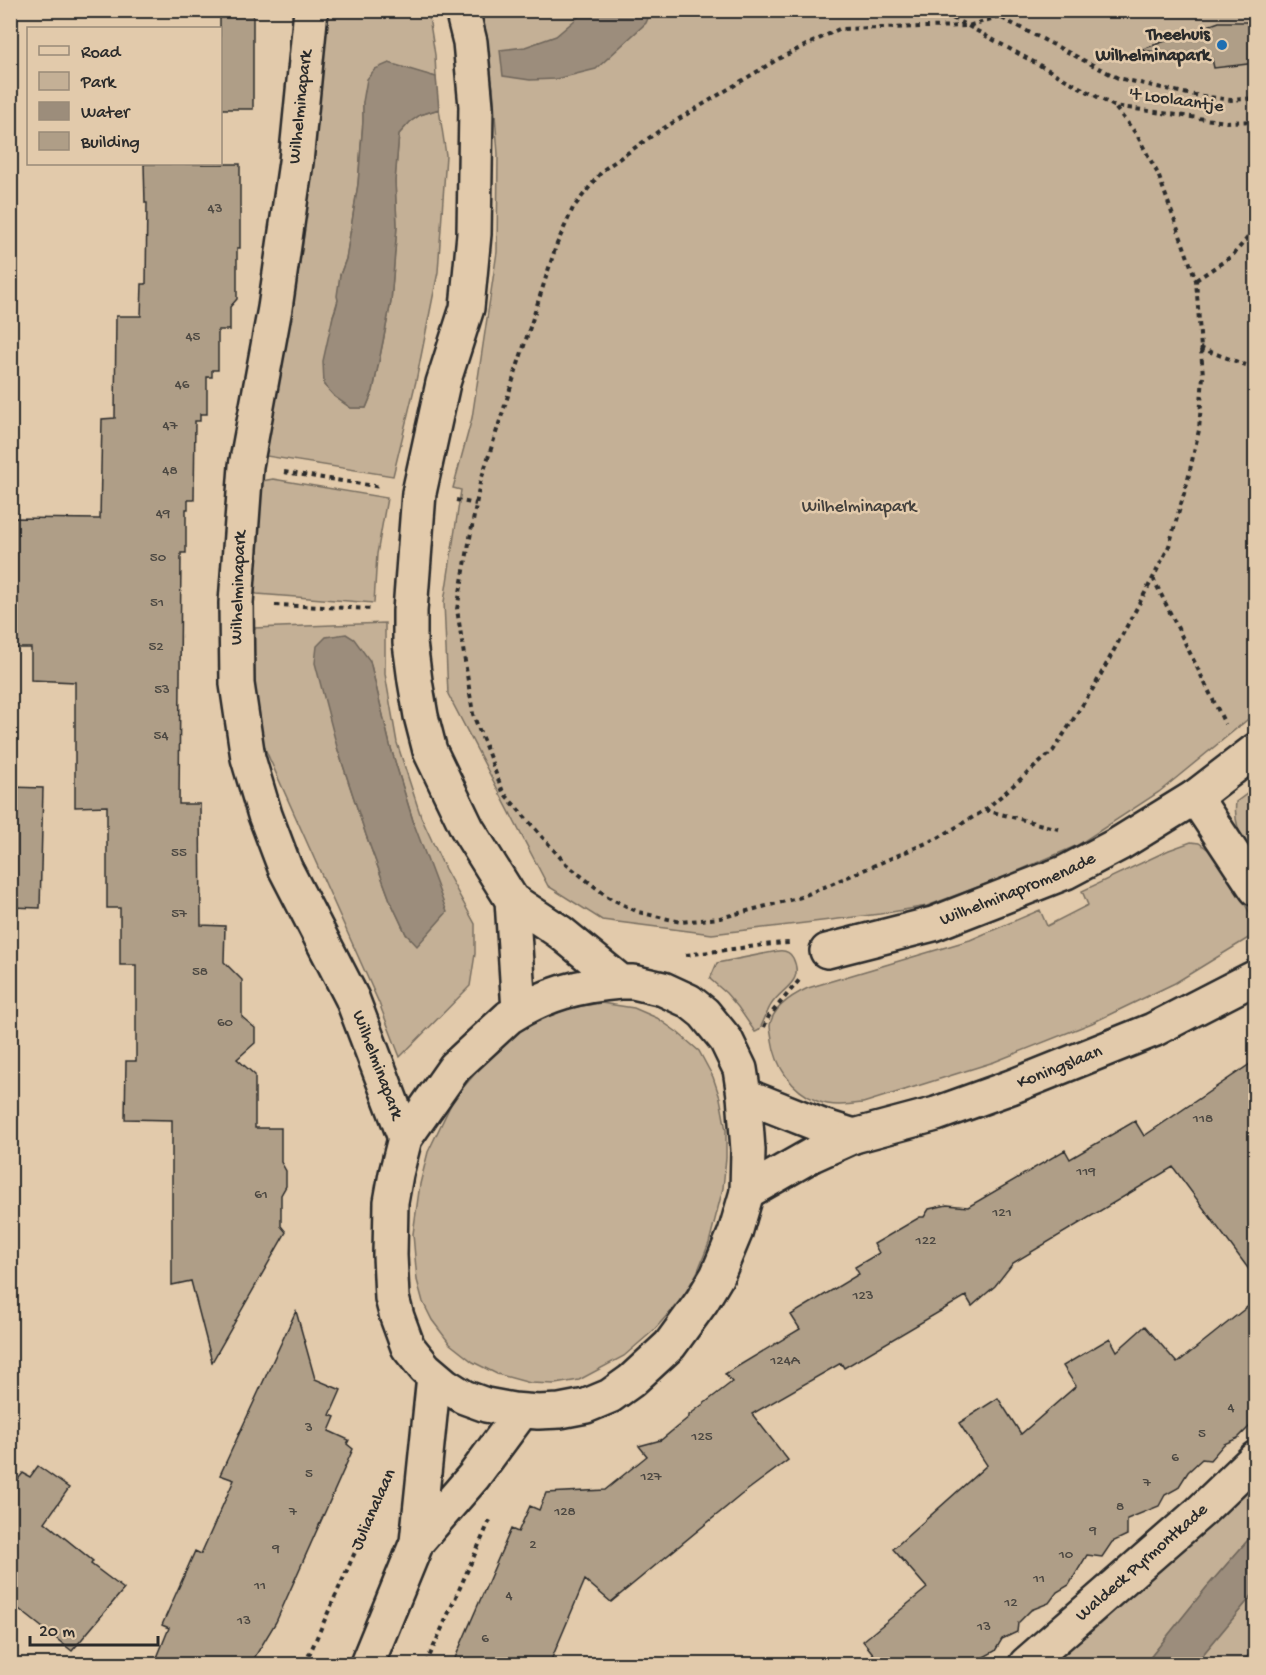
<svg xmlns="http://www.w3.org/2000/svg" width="1266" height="1675" viewBox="0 0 1266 1675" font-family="'Gochi Hand',sans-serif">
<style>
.green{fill:#c4b096;stroke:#786e60;stroke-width:1.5;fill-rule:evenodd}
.water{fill:#9c8d7b;stroke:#6f665b;stroke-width:1.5}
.building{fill:#af9e87;stroke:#2b2b2b;stroke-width:1.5}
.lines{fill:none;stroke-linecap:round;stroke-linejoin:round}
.street-casing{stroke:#2b2b2b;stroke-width:38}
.secondary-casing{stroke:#2b2b2b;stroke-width:38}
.path{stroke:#2b2b2b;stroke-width:4;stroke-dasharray:4.5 4.5;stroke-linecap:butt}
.street{stroke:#e2caab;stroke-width:33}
.secondary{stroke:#e2caab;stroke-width:33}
.poi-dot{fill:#1f6fb2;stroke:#e2caab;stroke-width:2}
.labels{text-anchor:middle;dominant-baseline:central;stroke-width:5;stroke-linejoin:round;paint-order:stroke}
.number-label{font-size:15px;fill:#4c4842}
.poi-label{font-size:18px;font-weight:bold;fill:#2b2b2b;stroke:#e2caab;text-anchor:end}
.street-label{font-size:18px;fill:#2b2b2b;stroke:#e2caab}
.park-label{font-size:18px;fill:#423f3b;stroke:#e2caab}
</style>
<rect width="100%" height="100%" fill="#e2caab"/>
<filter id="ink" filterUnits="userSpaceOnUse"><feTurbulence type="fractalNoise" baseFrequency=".0167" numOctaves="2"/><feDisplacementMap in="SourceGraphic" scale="12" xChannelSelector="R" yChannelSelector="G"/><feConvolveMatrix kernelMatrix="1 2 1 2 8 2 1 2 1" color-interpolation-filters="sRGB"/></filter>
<g filter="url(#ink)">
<path class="green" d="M325 11H428L435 55 436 77 413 71 363 102V121L358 184 346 259 340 275 338 300 333 316 324 385 335 397 351 408H366L373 391 391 302 397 226 395 181 399 134 410 122 420 115 439 109 446 155 438 272 416 381 393 476 266 456 302 250 324 47Z
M480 11H1255V716H1252L1159 792 1078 845 999 879 927 906 880 914 712 934 602 920 548 886 448 694 444 602 461 490 453 488 472 418 497 252 498 154 493 88Z
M273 479 387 498 377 554 374 603 257 594 252 592 262 481Z
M385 623V674L397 743 421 817 445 869 475 924V954L470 986 400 1057 379 1003 262 742 254 686 253 660 254 628ZM370 661 390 745 414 824 406 934 390 900 366 835 337 747Z
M1255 788V860C1243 838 1233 828 1236 802Z
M1191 842 1199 843 1217 856 1255 922V934L1175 983 1092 1023 994 1062 863 1103C847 1105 832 1107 817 1101 791 1090 776 1067 772 1040 772 1036 770 1030 770 1026 772 1007 793 995 808 988L970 940 1040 910 1047 926 1088 905 1082 891 1169 850Z
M778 951C785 950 790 952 793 958 805 983 781 988 771 1005 768 1009 761 1028 759 1030 758 1031 757 1031 755 1032L738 1007 726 993 710 979 717 963Z
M601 1003 634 1008 657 1018 677 1032 699 1051 713 1077 720 1098 726 1130V1158L723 1188 709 1243 697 1273 683 1297 654 1330 624 1356 579 1380 555 1384 530 1383 497 1374 473 1362 450 1344 432 1320 423 1302 417 1280 413 1234 420 1184 428 1152 454 1098 492 1054 511 1036 541 1019 570 1008Z
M1255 1482V1532L1206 1588 1145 1664H1052L1100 1624Z
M1255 1592V1647L1241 1664H1195Z"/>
<path class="water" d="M582 11H651L646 23 596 69 556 79 530 80 503 76 500 50 525 47 556 36 582 14Z
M389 63 436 77 439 109 420 115 410 122 399 134 395 181 397 226 391 302 373 391 366 408H351L335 397 324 385 323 361 333 316 336 308 338 300 337 296 340 275 346 259 358 184 363 121V102L367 79 375 69Z
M346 634 354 639 370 661 390 745 414 824 447 912 417 946 406 934 390 900 366 835 337 747 315 663 317 646 326 637Z
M1255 1532V1592L1195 1664H1145L1206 1588Z"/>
<path class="building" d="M220 10H253V109H220Z
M1219 22H1256V63L1214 68 1212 59 1140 50Z
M144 164H240V248H237V299L230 307V330H218V370H212V377H207V414H200V421H195L194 500H188V509H186V553H181L179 804H200L201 925 225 926 224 962 242 980V1017L255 1028V1043L237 1059 255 1075V1128H281V1162L286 1171V1186L281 1195V1226L286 1232 212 1362 191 1281 172 1285V1120L125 1119 126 1061H136V965H120V908H107V806L75 807V682L31 680V648H10V518L100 519 102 419 115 418 116 316H141L142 284H146L147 203H145Z
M10 787 43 788 40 908 10 907Z
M1256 1060V1279L1173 1167 1013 1263 995 1286 972 1306 966 1296 844 1368 841 1363 752 1414 788 1460 741 1495 611 1602 585 1580 549 1665H452L511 1529 518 1532 530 1506 539 1510 546 1493 605 1490 647 1456 639 1446 661 1440 689 1417V1415L732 1382 725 1374 800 1329 791 1315 859 1274 855 1267 879 1253 874 1244 920 1217H924L929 1209 947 1205 968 1207 1065 1150 1070 1159 1135 1121 1144 1136Z
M1256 1300V1420L1238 1438 1224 1444 1210 1460 1202 1459 1188 1472 1178 1488 1165 1495 1159 1506 1127 1519V1535L1112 1542 1102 1557 1087 1555 1069 1585 1057 1592 1049 1603 1031 1610 1018 1623 1017 1632 1002 1639 995 1651 969 1665H882L863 1641 927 1588 893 1549 987 1465 959 1423 998 1398 1021 1434 1076 1386 1063 1366 1110 1338 1117 1351 1145 1326 1177 1363Z
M296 1311 315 1379 341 1390 330 1415 335 1417 329 1431 349 1440 347 1444 353 1449 276 1622 250 1665H154L169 1628 162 1625 195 1551 201 1554 234 1480 220 1475Z
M38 1466 69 1488 45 1522 93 1561 91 1564 124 1589 72 1651 10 1602V1489L23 1473 30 1477Z"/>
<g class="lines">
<g class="street-casing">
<g id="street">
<path id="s1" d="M311 10 296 162 275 308 246 466 236 603 237 684 248 758 265 815 285 868 352 998 405 1138"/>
<path d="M1195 797 1256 889"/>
<path id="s2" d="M827 951 933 924 1066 872 1119 844 1195 797 1256 750"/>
<path d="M744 1095 822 1126 854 1136"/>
<path id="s3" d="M747 1192 812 1155 854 1136 936 1114 1011 1087 1153 1030 1256 977"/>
<path id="s4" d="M1026 1664 1200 1512 1256 1458"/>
</g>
</g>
<g class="secondary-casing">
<path id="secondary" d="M462 10 470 42 476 106 474 234 467 308 443 383 419 493 410 611V643L415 681 421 716 430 751 467 828 512 900 560 932 621 982
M512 900 519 1011
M621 982H633L663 989 689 1001 704 1013 726 1040 740 1069 744 1095 748 1150 747 1192 735 1233 717 1276 702 1301 670 1345 631 1381 610 1396 586 1406 560 1411 538 1412 513 1410 486 1405 464 1397 445 1385 425 1368 408 1347 397 1317 392 1298 390 1255 391 1202 396 1174 405 1138 455 1067 509 1017C545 994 580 985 621 982Z
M417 1542 474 1476 522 1411
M367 1664 417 1542 434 1376"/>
</g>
<path class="path" d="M936 10 968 26 1114 106 1226 122 1256 121
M986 10 1118 78 1188 94 1231 100 1256 98
M1006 10 998 17 968 26 839 29 778 59 659 131 603 170 573 208 556 246 480 483 457 609 473 714 503 792 566 864 608 897 638 912 681 922 720 918 801 897 938 838 985 810 1053 751 1094 687 1153 578 1169 546 1187 483 1199 430 1203 376 1196 280 1158 174 1137 135 1114 106
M1196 280 1232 256 1256 228
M1200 348 1246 365
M284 472 381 487
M456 500 476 504
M1153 578 1225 724
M275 605 373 609
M985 810 1062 830
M686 955 772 944 789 943
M764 1027 769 1016 801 978
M305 1664 381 1494
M426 1664 490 1520"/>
<use href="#street" class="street"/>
<use href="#secondary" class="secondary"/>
</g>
</g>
<circle class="poi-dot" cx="1222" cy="45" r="6"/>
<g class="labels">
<g class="number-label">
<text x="215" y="209">43</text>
<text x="193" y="337">45</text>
<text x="182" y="385">46</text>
<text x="170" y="426">47</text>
<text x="170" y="471">48</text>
<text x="163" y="514">49</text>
<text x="158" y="558">50</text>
<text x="157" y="603">51</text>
<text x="156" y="647">52</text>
<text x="162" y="690">53</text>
<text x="161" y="736">54</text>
<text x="179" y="853">55</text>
<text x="179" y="914">57</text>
<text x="200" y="972">58</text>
<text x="225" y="1023">60</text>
<text x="1203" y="1119">118</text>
<text x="1086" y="1172">119</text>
<text x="261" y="1195">61</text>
<text x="1002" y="1213">121</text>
<text x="926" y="1241">122</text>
<text x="863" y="1296">123</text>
<text x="785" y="1361">124A</text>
<text x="1231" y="1408">4</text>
<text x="309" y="1428">3</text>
<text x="1202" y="1434">5</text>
<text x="702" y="1437">125</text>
<text x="1175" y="1458">6</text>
<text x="309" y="1474">5</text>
<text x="651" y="1477">127</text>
<text x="1147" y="1483">7</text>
<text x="1120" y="1507">8</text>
<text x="293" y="1512">7</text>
<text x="565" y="1512">128</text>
<text x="1093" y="1531">9</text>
<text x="533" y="1545">2</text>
<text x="276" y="1549">9</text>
<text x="1066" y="1555">10</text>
<text x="1039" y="1579">11</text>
<text x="260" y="1586">11</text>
<text x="509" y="1596">4</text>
<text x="1011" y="1603">12</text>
<text x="244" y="1621">13</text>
<text x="984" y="1627">13</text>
<text x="485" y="1639">6</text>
</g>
<g class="poi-label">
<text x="1210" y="35">Theehuis<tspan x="1210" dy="21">Wilhelminapark</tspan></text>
</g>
<g class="street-label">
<text transform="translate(1176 101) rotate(8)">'t Loolaantje</text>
<text transform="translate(301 107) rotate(-84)">Wilhelminapark</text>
<text transform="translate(239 588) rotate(-88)">Wilhelminapark</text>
<text stroke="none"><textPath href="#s2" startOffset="201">Wilhelminapromenade</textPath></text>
<text stroke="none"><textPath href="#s1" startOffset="1088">Wilhelminapark</textPath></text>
<text stroke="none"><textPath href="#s3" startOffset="338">Koningslaan</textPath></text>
<text transform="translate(374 1510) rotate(-66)">Julianalaan</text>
<text stroke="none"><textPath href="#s4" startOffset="154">Waldeck Pyrmontkade</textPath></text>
</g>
<g class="park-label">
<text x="859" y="507">Wilhelminapark</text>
</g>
</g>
<rect width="1266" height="1675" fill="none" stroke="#e2caab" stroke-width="36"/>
<rect x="18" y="18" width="1230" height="1639" fill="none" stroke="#2b2b2b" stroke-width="2" filter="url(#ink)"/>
<rect x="27" y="27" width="195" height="138" fill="#e2caab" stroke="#998a78" stroke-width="1.5"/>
<rect x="39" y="46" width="30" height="9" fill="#e2caab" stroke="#998a78" stroke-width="1.5"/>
<text x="81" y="57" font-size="18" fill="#2b2b2b">Road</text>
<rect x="39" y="72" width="30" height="18" fill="#c4b096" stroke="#998a78" stroke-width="1.5"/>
<text x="81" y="87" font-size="18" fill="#2b2b2b">Park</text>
<rect x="39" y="102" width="30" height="18" fill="#9c8d7b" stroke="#998a78" stroke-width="1.5"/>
<text x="81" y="117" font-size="18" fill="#2b2b2b">Water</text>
<rect x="39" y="132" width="30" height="18" fill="#af9e87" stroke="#998a78" stroke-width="1.5"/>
<text x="81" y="147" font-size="18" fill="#2b2b2b">Building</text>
<path d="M30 1636v9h128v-9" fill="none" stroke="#2b2b2b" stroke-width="3"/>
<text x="39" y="1636" font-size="18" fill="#2b2b2b" stroke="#e2caab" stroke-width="4.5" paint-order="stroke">20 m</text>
</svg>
